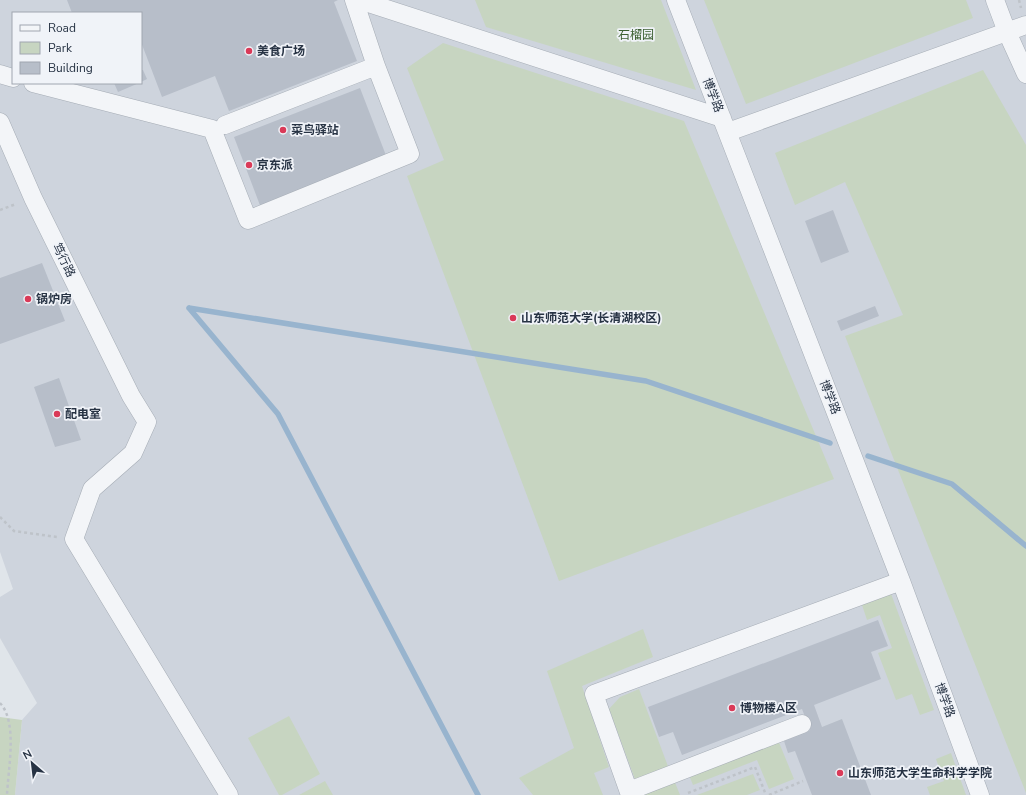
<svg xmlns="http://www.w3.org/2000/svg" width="1026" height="795" viewBox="0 0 1026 795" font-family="'Nunito Sans','Noto Sans SC',sans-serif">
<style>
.built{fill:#ced4dd;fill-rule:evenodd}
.green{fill:#c7d5c1}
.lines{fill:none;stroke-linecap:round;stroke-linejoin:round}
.stream{stroke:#98b4ce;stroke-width:5.5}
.building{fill:#b7bec9}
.minor-casing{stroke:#a5acb5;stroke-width:19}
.path{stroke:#bec3c9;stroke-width:2.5;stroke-dasharray:3 3;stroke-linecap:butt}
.minor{stroke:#f3f5f8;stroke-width:18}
.poi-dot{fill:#da3a58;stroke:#f0f3f8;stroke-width:1.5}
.labels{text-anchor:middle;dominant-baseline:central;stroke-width:3.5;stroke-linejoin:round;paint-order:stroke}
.park-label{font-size:12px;fill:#3d6133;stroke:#f0f3f8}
.poi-label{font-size:12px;font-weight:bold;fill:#273344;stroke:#f0f3f8;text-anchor:start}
.street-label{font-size:12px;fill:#273344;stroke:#f0f3f8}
</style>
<rect width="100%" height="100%" fill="#e0e5ea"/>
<path class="built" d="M0 0H1026V795H15L22 720 37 703 0 638V597L13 589 0 552ZM13 13H141V83H13Z"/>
<path class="green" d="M475 0H661L696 90 486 27Z
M704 0H966L973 18 746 104Z
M443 43 684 121 834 479 559 581 407 176 444 160 407 68Z
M983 70 1026 145V793L845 336 903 315 845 182 795 205 775 153Z
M890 591 934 710 920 715 912 694 896 700 878 653 892 648 880 615 867 620 861 602Z
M643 629 653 657 582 686 609 767 594 773 603 795H533L519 778 574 748 547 671Z
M639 689 669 769 636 782 609 709 620 697Z
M289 716 320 774 282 795H279L248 738Z
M0 717 22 720 15 795H0Z
M778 740 794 779 769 789 757 760 693 785 689 775Z
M951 753 966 795H930L927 787 944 781 936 759Z
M753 774 760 790 747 795H697Z
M674 780 680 795H638Z
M325 781 333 795H299Z"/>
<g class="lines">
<path class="stream" d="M189 308 646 381 830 443
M189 308 278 414 478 795
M868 456 952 484 1026 546"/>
</g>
<path class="building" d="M67 0H338L334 2 357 61 229 111 215 76 162 97 141 42V13H72Z
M141 70H143L147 79 141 82Z
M114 83H139L118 92Z
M360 88 387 158 261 208 234 137Z
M833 210 849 252 821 263 805 221Z
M42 263 65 321 0 344V278Z
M875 306 879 316 841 331 837 321Z
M59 378 81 440 55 447 34 387Z
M878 620 888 646 871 652 881 679 814 705 822 727 842 719 871 795H812L795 751 788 753 784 741 810 730 802 709 682 755 673 732 659 737 648 707Z"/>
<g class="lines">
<g class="minor-casing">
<path id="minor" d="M359 0 722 118
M676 0 901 581 980 795
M995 0 1007 32 1026 74
M0 74 13 78
M33 83 212 129 248 220 410 154 376 66 354 0
M0 122 33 198 131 396 147 422 133 453 92 489 74 539 229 795
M225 125 376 66
M728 132 1026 25
M629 791 802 724
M630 795 594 694 901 581"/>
</g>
<path class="path" d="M1019 0 1021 8
M0 210 16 204
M0 517 14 531 57 537
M0 703C18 722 8 770 7 795
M688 793 755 767 766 795
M769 795 803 781"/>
<use href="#minor" class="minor"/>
</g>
<g class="poi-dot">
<circle cx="249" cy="51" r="4"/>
<circle cx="283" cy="130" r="4"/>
<circle cx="249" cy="165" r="4"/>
<circle cx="28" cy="299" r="4"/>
<circle cx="513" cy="318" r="4"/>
<circle cx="57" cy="414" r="4"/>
<circle cx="732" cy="708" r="4"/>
<circle cx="840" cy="773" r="4"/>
</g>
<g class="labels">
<g class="park-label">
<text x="636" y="35">石榴园</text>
</g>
<g class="poi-label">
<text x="257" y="51">美食广场</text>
<text x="291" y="130">菜鸟驿站</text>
<text x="257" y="165">京东派</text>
<text x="36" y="299">锅炉房</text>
<text x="521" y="318">山东师范大学(长清湖校区)</text>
<text x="65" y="414">配电室</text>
<text x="740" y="708">博物楼A区</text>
<text x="848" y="773">山东师范大学生命科学学院</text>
</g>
<g class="street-label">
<text transform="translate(713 95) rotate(69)">博学路</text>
<text transform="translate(64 260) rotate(64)">笃行路</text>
<text transform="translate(830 397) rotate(69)">博学路</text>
<text transform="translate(945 700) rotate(70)">博学路</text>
</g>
</g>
<rect x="12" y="12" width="130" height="72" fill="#f0f3f8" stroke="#a0a6b0"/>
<rect x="20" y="25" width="20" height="6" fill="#f3f5f8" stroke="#a0a6b0"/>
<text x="48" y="32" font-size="12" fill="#273344">Road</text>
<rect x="20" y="42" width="20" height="12" fill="#c7d5c1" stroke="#a0a6b0"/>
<text x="48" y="52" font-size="12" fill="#273344">Park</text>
<rect x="20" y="62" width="20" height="12" fill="#b7bec9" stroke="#a0a6b0"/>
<text x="48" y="72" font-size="12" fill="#273344">Building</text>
<g transform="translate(32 763) rotate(332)" stroke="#f0f3f8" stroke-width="3" paint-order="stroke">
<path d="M0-3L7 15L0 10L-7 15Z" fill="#273344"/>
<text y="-6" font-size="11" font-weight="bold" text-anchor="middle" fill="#273344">N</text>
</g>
</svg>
